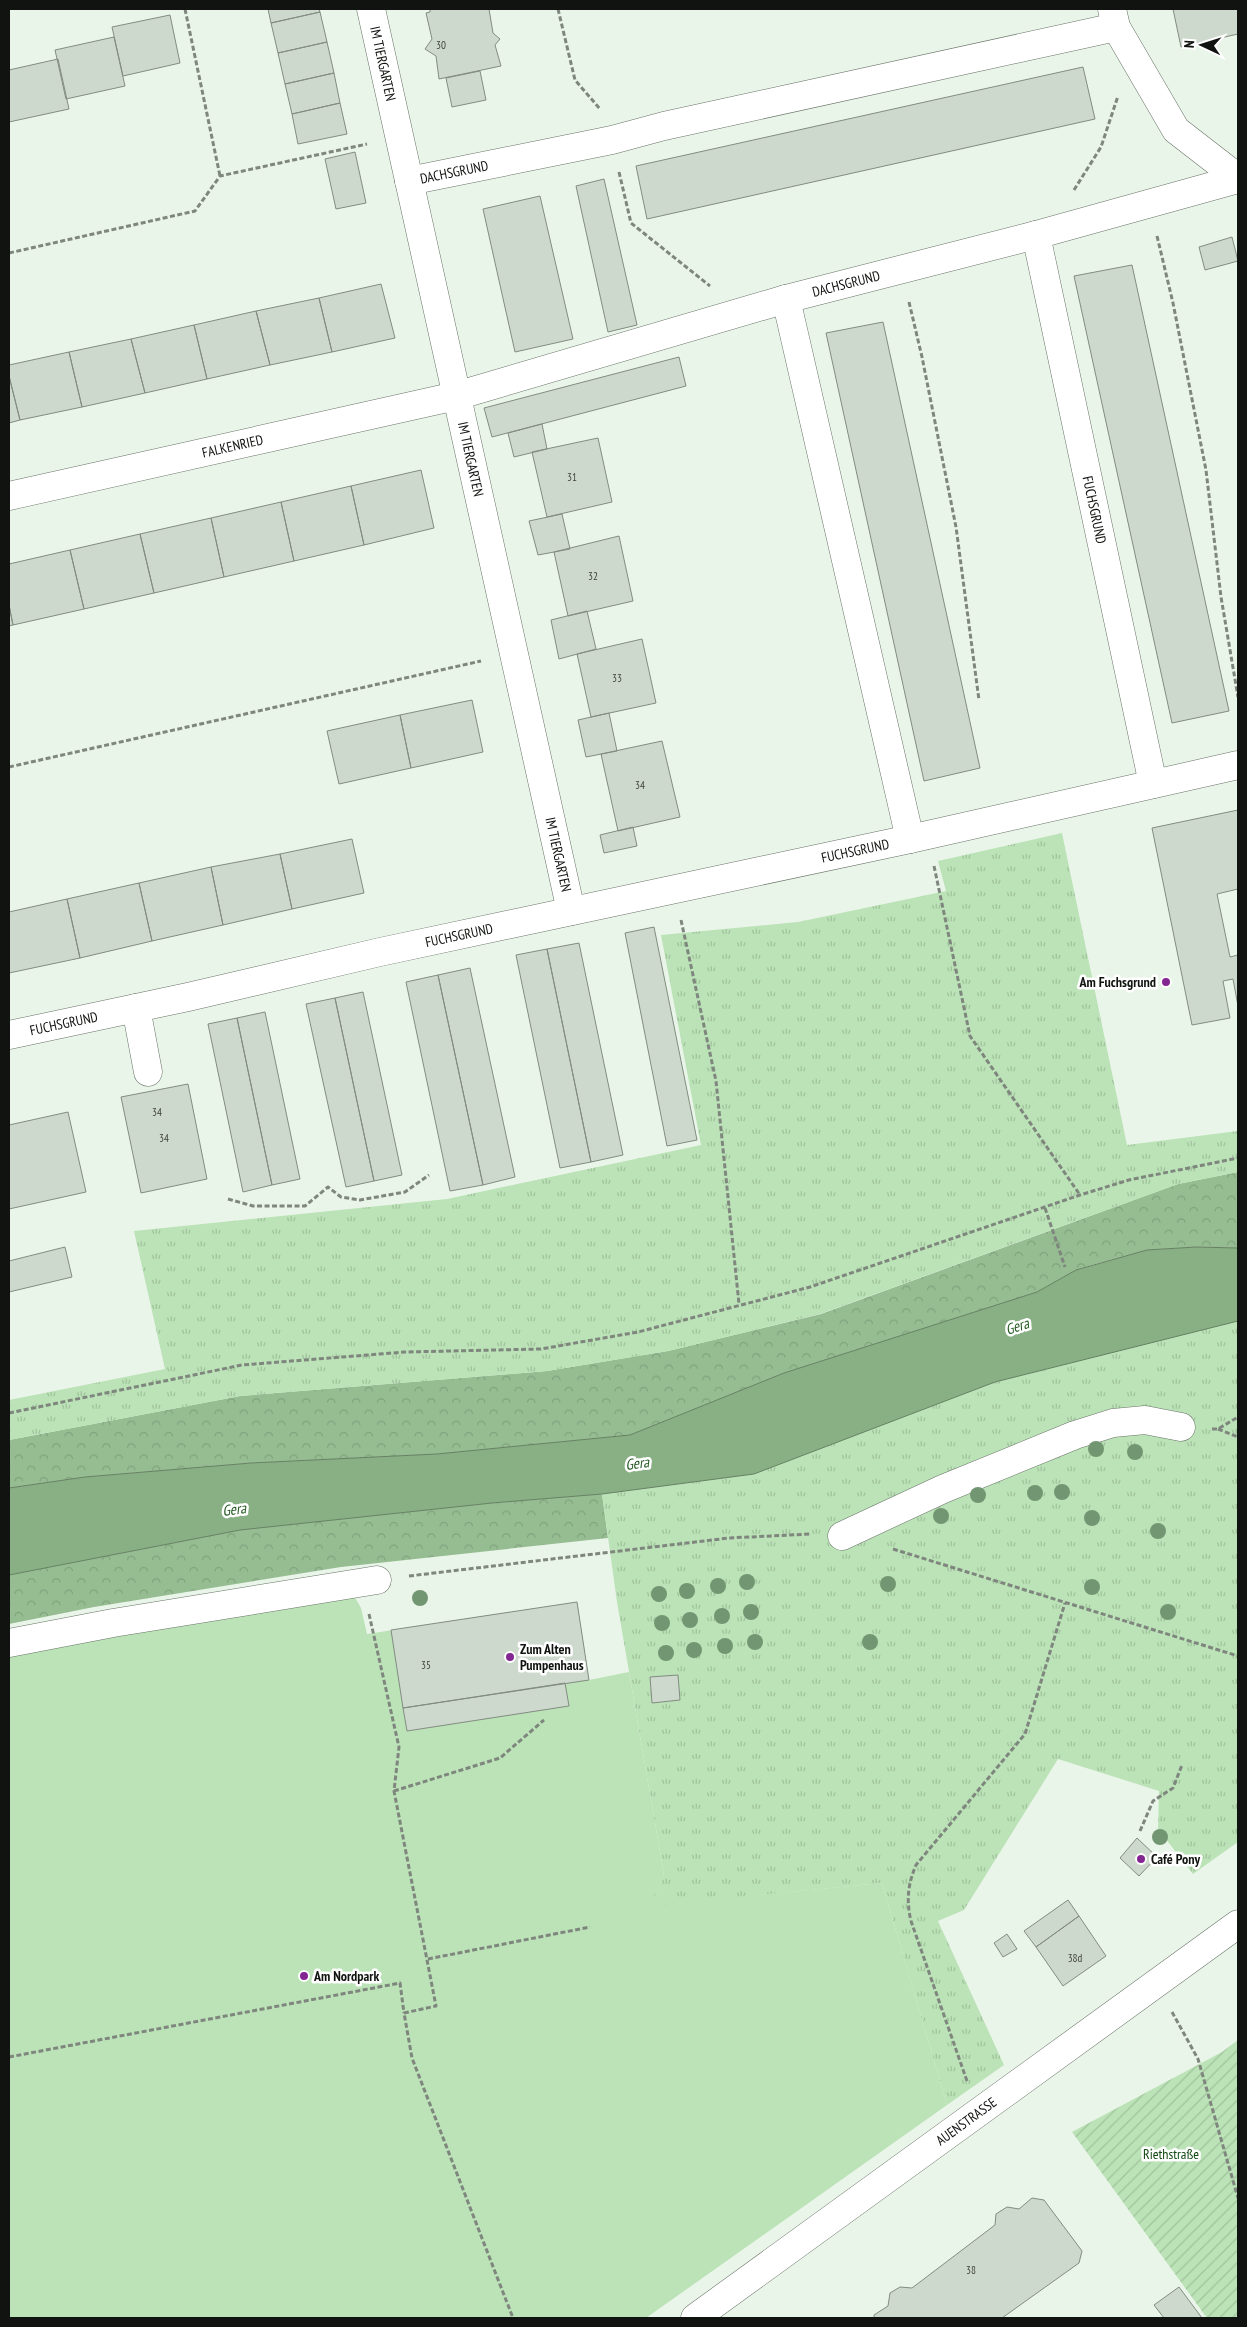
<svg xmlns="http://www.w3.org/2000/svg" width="1247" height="2327" viewBox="0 0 1247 2327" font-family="'PT Sans Narrow',sans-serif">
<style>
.grass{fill:#bbe3b7}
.forest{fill:url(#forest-crowns)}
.park{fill:url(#park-tufts)}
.garden{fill:url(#garden-furrows)}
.water{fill:#89b085;stroke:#658162}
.building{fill:#ced9cd;stroke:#828c81}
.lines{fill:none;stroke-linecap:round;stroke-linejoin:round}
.minor-casing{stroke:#697368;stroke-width:29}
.path{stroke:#7f867e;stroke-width:3;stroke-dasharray:5 2.5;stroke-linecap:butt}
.minor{stroke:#fff;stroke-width:28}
.tree{fill:#739672}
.poi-dot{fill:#842691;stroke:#fff;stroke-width:2}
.labels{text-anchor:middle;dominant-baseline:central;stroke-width:5;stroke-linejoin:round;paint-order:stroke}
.number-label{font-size:11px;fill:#40443e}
.street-label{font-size:14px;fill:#10130f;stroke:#fff}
.poi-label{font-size:14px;font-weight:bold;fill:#10130f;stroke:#fff;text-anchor:start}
.park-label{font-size:14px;fill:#124910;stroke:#fff}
.water-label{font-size:15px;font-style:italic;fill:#21571e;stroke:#fff}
</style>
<defs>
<pattern id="forest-crowns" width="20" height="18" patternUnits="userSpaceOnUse" patternTransform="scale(1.25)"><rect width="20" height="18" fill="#96bd92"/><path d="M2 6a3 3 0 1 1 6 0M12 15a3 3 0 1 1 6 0" fill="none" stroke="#80a27d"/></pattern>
<pattern id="park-tufts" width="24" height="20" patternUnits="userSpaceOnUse" patternTransform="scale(1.25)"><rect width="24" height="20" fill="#bbe3b7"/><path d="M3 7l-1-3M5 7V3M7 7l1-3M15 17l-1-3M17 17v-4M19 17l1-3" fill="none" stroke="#a0c29c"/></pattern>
<pattern id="garden-furrows" width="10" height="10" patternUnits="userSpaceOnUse" patternTransform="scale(1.25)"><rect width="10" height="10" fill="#bbe3b7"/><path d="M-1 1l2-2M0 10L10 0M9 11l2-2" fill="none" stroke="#a0c29c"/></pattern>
</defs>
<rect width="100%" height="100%" fill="#eaf5e9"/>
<path class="grass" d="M353 1594 361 1608 367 1634 577 1602 589 1680 629 1672 664 1875 650 1905 882 1883 947 2105 646 2318H9V1650Z"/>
<path class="forest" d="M1238 1172V1248L1196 1247 1147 1250 1092 1265 1076 1270 1037 1292 784 1373 630 1435 437 1454 251 1463 85 1477 9 1488V1440L240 1396 547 1371 668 1351 821 1314 1178 1184Z
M602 1494 608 1538 341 1567 94 1607 9 1624V1575L240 1530 492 1503Z"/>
<path class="park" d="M1062 833 1127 1145 1238 1131V1172L1178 1184 820 1314 668 1351 547 1371 240 1396 9 1440V1400L165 1369 134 1231 447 1199 701 1145 661 935 798 922 946 891 938 861Z
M1234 1320 1238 1321V1842L1193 1874 1158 1829 1159 1791 1058 1759 964 1910 938 1921 1004 2065 947 2105 882 1883 649 1906 664 1875 617 1602 602 1494 754 1474 995 1382Z"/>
<path class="garden" d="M1238 2040V2318H1207L1072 2132 1222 2052Z"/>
<path class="water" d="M1196 1247 1238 1248V1321L995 1382 754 1474 602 1494 492 1503 240 1530 9 1575V1488L85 1477 251 1463 437 1454 630 1435 784 1373 1037 1292 1076 1270 1147 1250Z"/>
<path class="building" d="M268 9H319L320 12 271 23Z
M430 9H489L493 33 500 39 495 45 501 66 439 79 436 56 425 49 432 39 426 13 430 12Z
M1173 9H1238V34L1181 47Z
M320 12 327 42 278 53 271 23Z
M170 15 180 63 123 76 112 27Z
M114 37 125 86 66 99 55 50Z
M327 42 334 73 285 84 278 53Z
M58 59 69 109 9 122V70Z
M1083 67 1095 119 647 219 636 166Z
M480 71 486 100 452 107 446 78Z
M334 73 340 103 292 114 285 84Z
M340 103 347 134 298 144 292 114Z
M355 152 366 203 336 209 325 159Z
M604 179 637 325 608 332 576 186Z
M540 196 573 339 515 352 483 209Z
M1232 237 1238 261 1205 270 1199 247Z
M1132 265 1229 711 1172 723 1074 276Z
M381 284 395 338 332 352 319 298Z
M319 298 332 352 270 365 256 311Z
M256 311 270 365 207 379 194 325Z
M883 322 980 768 924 781 826 333Z
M194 325 207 379 145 393 131 339Z
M131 339 145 393 82 407 69 352Z
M69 352 82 407 20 420 9 376V365Z
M679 357 686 386 492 437 484 408Z
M9 376 20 420 9 423Z
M542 424 547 449 514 457 508 433Z
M598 438 612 502 547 517 532 452Z
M421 470 434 528 364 545 351 486Z
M351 486 364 545 294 561 281 502Z
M281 502 294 561 224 577 211 518Z
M562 514 570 549 538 555 529 521Z
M211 518 224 577 154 593 140 534Z
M140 534 154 593 84 609 70 550Z
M619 536 633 601 568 616 554 552Z
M70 550 84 609 13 625 9 605V564Z
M9 605 13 625 9 626Z
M587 611 596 649 559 659 551 620Z
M642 639 656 703 591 717 577 654Z
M472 700 483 752 411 768 400 715Z
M609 713 617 751 586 757 578 720Z
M400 715 411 768 339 784 327 731Z
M662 741 680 817 618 831 601 754Z
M1238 810V889L1217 894 1230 957 1238 955V1006L1233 979 1223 981 1230 1018 1192 1025 1152 828Z
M633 827 637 846 604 853 600 835Z
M352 839 364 893 292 909 280 854Z
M280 854 292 909 223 925 211 867Z
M211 867 223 925 152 941 139 883Z
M139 883 152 941 80 958 67 899Z
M67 899 80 958 9 973V912Z
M654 927 697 1140 667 1146 625 933Z
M579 943 623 1155 591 1162 547 949Z
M547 949 591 1162 560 1168 516 955Z
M470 968 515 1177 483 1185 438 975Z
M438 975 483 1185 450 1191 406 982Z
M363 992 402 1175 374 1181 335 998Z
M335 998 374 1181 346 1187 306 1004Z
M265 1012 300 1179 272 1185 237 1018Z
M237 1018 272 1185 243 1192 208 1024Z
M188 1084 207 1179 141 1193 121 1097Z
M68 1112 86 1192 9 1209V1125Z
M65 1247 72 1277 9 1292V1261Z
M577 1602 589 1680 403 1708 391 1630Z
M678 1675 680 1700 652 1703 650 1677Z
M565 1683 569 1706 407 1731 403 1708Z
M1137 1838 1157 1857 1139 1876 1120 1858Z
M1068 1900 1079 1916 1036 1947 1024 1931Z
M1079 1916 1106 1956 1063 1986 1036 1947Z
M1007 1934 1017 1949 1003 1957 994 1943Z
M1032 2198 1044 2200 1082 2251 1079 2263 1002 2318H874V2315L888 2306 890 2293 900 2287 912 2288 995 2225 996 2214 1007 2207 1019 2209Z
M1179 2287 1202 2318H1164L1154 2305Z"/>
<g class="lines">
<g class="minor-casing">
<g id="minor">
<path id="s1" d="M371 9 571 911"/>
<path d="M1112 9 1116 27 1176 130 1238 178"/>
<path id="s2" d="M409 181 612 140 664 126 1116 27"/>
<path id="s3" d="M1036 235 1153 784"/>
<path d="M786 299 910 839"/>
<path id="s4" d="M9 496 456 396 786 299 1036 235 1238 179"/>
<path d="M136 1008 148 1072"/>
<path id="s5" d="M9 1035 188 997 380 952 910 839 1238 765"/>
<path d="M842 1536 943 1489 1075 1435 1113 1423 1145 1420 1181 1427"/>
<path d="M9 1643 113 1623 377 1580"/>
<path id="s6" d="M695 2318 1238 1924"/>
</g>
</g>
<path class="path" d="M185 9 220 176
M558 9 575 80 600 109
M619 172 631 223 710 286
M1074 190 1101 147 1118 96
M1157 236 1173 303 1206 470 1221 597 1238 697
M9 253 195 211 220 176 367 144
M909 302 922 357 956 527 979 700
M9 767 481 661
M934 866 970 1036 1080 1195
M681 920 716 1081 739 1304
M228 1199 253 1206H305L328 1187 341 1197 360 1200 405 1192 429 1175
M1045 1208 1065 1267
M9 1413 242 1365 405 1352 541 1349 638 1332 810 1287 1080 1195 1129 1180 1238 1158
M1212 1429H1218L1238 1417
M1218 1429 1238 1437
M893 1549 1238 1656
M409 1576 729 1538 810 1534
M369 1614 399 1747 394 1791 436 2006 404 2013 412 2058 513 2318
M394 1791 500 1758 544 1720
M1140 1831 1153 1801 1173 1788 1182 1765
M428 1959 590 1927
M1172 2012 1198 2059 1238 2198
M9 2057 400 1983 404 2013
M967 2081 911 1921C906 1900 908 1884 916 1865L1025 1734 1065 1603"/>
<use href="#minor" class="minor"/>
</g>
<g class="tree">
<circle cx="1096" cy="1449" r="8"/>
<circle cx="1135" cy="1452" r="8"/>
<circle cx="1062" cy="1492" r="8"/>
<circle cx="1035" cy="1493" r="8"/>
<circle cx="978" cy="1495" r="8"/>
<circle cx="941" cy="1516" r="8"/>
<circle cx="1092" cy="1518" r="8"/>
<circle cx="1158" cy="1531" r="8"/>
<circle cx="747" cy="1582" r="8"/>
<circle cx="888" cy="1584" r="8"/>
<circle cx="718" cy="1586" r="8"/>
<circle cx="1092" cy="1587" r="8"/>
<circle cx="687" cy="1591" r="8"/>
<circle cx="659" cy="1594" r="8"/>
<circle cx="420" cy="1598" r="8"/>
<circle cx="751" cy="1612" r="8"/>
<circle cx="1168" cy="1612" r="8"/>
<circle cx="722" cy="1616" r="8"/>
<circle cx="690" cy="1620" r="8"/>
<circle cx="662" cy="1623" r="8"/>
<circle cx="755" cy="1642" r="8"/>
<circle cx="870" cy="1642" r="8"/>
<circle cx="725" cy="1646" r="8"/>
<circle cx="694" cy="1650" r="8"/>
<circle cx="666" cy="1653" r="8"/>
<circle cx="1160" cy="1837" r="8"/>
</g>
<g class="poi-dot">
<circle cx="1166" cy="982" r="5"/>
<circle cx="510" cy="1657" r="5"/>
<circle cx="1141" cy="1859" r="5"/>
<circle cx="304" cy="1976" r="5"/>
</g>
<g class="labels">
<g class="number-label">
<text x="441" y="45">30</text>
<text x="572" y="477">31</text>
<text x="593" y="576">32</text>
<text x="617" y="678">33</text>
<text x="640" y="785">34</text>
<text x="157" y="1112">34</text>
<text x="164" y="1138">34</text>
<text x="426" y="1665">35</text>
<text x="1075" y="1958">38d</text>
<text x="971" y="2270">38</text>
</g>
<g class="street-label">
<text stroke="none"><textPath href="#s1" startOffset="56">IM TIERGARTEN</textPath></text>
<text stroke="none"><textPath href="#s2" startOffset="46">DACHSGRUND</textPath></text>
<text stroke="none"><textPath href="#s4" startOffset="864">DACHSGRUND</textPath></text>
<text stroke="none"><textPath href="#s4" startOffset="229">FALKENRIED</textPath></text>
<text stroke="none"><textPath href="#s1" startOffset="461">IM TIERGARTEN</textPath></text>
<text stroke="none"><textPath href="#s3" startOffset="281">FUCHSGRUND</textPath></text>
<text stroke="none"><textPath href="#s5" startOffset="866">FUCHSGRUND</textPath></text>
<text stroke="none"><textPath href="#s1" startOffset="866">IM TIERGARTEN</textPath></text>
<text stroke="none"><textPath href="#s5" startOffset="461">FUCHSGRUND</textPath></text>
<text stroke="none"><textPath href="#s5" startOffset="56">FUCHSGRUND</textPath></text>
<text stroke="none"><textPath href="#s6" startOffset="335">AUENSTRASSE</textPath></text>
</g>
<g class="poi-label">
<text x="1156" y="982" text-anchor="end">Am Fuchsgrund</text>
<text x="520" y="1649">Zum Alten<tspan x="520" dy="16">Pumpenhaus</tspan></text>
<text x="1151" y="1859">Café Pony</text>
<text x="314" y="1976">Am Nordpark</text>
</g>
<g class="park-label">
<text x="1171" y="2154">Riethstraße</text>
</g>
<g class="water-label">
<text transform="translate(1017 1326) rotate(-18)">Gera</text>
<text transform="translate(637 1463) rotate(-7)">Gera</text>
<text transform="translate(234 1509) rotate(-7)">Gera</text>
</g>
</g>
<rect width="1247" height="2327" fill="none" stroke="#10130f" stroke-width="20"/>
<g transform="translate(1202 45) rotate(274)" stroke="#ffffff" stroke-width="4" paint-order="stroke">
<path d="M0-4L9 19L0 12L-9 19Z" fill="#10130f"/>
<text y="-8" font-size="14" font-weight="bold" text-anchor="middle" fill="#10130f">N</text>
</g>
</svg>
